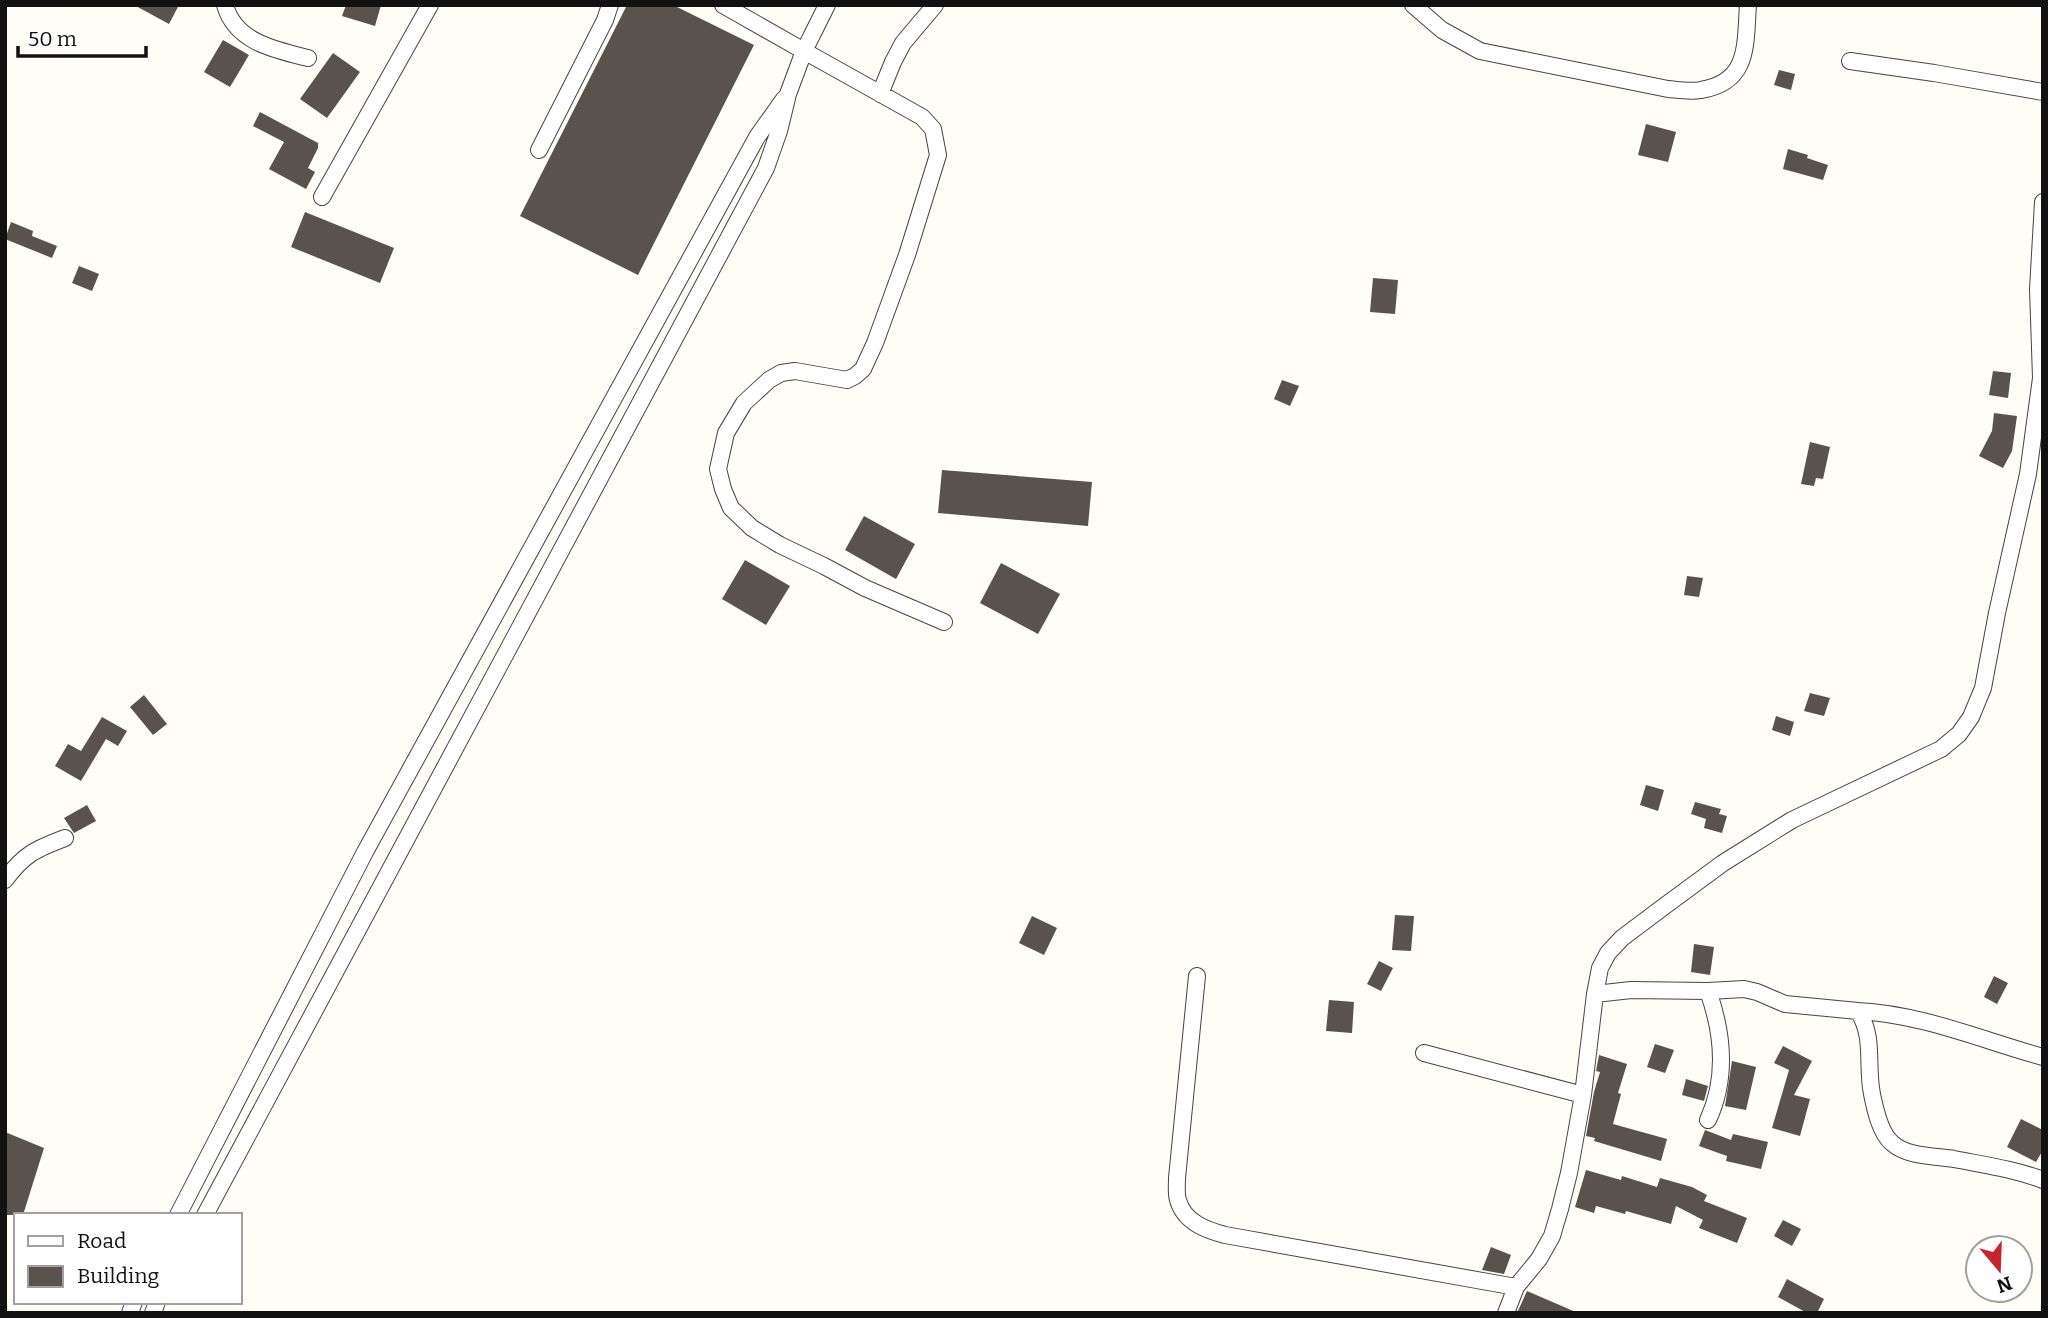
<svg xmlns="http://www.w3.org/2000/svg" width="2048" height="1318" viewBox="0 0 2048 1318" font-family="Bitter,serif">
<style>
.building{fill:#5a524d}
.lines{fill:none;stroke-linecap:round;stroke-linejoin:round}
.minor-casing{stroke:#444;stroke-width:18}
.minor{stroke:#fff;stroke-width:16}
</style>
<rect width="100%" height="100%" fill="#fffdf5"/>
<path class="building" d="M134 5H179L169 24Z
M346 5H381L375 26 342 16Z
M627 5H673L754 45 638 275 520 216Z
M223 40 249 55 230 87 204 72Z
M333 53 360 72 327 118 300 99Z
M1779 70 1795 74 1791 90 1774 85Z
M260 112 318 143V148L308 168 315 172 306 189 269 169 284 142 253 126Z
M1646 124 1676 132 1668 162 1638 155Z
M1788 149 1808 155 1807 158 1828 165 1823 180 1783 169Z
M305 212 394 248 380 283 291 247Z
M11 222 33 231 32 236 57 246 52 258 5 239Z
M79 266 99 274 92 291 72 283Z
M1373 278 1398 280 1395 314 1370 312Z
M1993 371 2011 373 2008 398 1989 395Z
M1282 380 1299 386 1290 406 1274 399Z
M1994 413 2017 416 2012 451 2003 468 1979 456 1992 431Z
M1810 442 1830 447 1823 479 1816 478 1814 486 1801 484Z
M942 470 1092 482 1088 526 938 513Z
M864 516 915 544 896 579 845 550Z
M745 560 790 586 766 625 722 599Z
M1001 563 1060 594 1038 634 980 603Z
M1687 576 1703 578 1699 597 1684 595Z
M1810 693 1830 698 1824 716 1804 711Z
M144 695 167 724 153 735 130 707Z
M1776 716 1794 722 1790 736 1772 730Z
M102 717 127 731 118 746 106 739 81 781 55 766 68 744 81 751Z
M1646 785 1664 790 1658 811 1640 805Z
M1695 802 1721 809 1719 814 1727 816 1722 833 1704 828 1706 819 1691 814Z
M87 805 96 821 74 833 64 818Z
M1395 915 1414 916 1411 951 1392 950Z
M1032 916 1057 928 1044 955 1019 943Z
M1694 944 1714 947 1710 975 1691 972Z
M1379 961 1393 968 1381 991 1367 984Z
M1994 976 2008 983 1997 1004 1984 997Z
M1329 1000 1354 1002 1352 1033 1326 1031Z
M1655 1044 1674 1050 1665 1073 1647 1067Z
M1783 1046 1812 1061 1794 1095 1810 1099 1800 1136 1772 1128 1789 1070 1774 1063Z
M1599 1055 1627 1064 1618 1093 1621 1094 1613 1124 1667 1139 1661 1161 1594 1141 1595 1138 1586 1136 1594 1092 1600 1072 1596 1071Z
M1732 1061 1756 1067 1746 1110 1725 1106Z
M1686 1079 1708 1086 1704 1101 1682 1095Z
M2021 1119 2043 1130V1150L2036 1162 2007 1147Z
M1705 1130 1731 1140 1733 1134 1768 1142 1761 1169 1726 1161 1727 1156 1699 1146Z
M5 1132 44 1148 23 1215H5Z
M1586 1170 1621 1180 1622 1176 1657 1187 1660 1178 1692 1187 1707 1195 1704 1201 1747 1218 1737 1243 1699 1228 1703 1220 1676 1206 1671 1224 1626 1211 1625 1214 1596 1206 1594 1213 1575 1207Z
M1783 1220 1801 1229 1792 1246 1774 1236Z
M1491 1247 1511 1255 1504 1274 1482 1270Z
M1787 1279 1824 1299 1817 1313H1807L1778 1297Z
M1527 1291 1578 1313H1517Z"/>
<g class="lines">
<g class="minor-casing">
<path id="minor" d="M225 5C235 42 275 50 308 58
M827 5 804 51 922 117 933 129 938 155 907 255 875 343 863 369 855 376 847 380 795 371 781 373 769 380 744 403 726 433 718 469 723 489 731 508 752 528 780 545 824 566 865 588 944 622
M1413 5 1442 30 1480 51 1668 89C1679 90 1691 92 1701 90 1750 82 1745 44 1748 5
M1850 61 1934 73 2043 92
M880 94 893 62 903 43 935 5
M539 150 605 20 610 5
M322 197 430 5
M5 880C24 854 36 849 65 838
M1197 976 1177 1178C1177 1185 1176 1194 1178 1200 1184 1222 1206 1230 1225 1235L1516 1287
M1595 994 1631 990 1708 991 1744 989 1757 992 1785 1004 1858 1011C1875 1037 1866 1065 1872 1094 1875 1109 1880 1133 1892 1143 1907 1157 1935 1156 1954 1159 1984 1165 2014 1169 2043 1180
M1858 1011C1921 1014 1982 1040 2043 1057
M1424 1053 1583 1095
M1708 1120C1727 1079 1723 1033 1708 991
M178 1215 365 852 757 137 784 99
M205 1215 766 168 779 131 788 94 804 51 723 5
M130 1313 134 1302
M153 1313 157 1302
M1506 1313 1516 1287 1539 1259 1552 1236 1560 1209 1569 1173 1583 1095 1595 994 1600 968 1608 953 1622 938 1666 905 1723 863 1792 820 1941 749 1959 734 1971 717 1983 688 1997 613 2028 474 2041 378 2038 289 2043 202"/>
</g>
<use href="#minor" class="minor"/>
</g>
<rect width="2048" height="1318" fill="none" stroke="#111111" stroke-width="14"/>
<rect x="14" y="1213" width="228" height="91" fill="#ffffff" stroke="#a0a0a0" stroke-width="2"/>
<rect x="28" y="1236" width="35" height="10" fill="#ffffff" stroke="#a0a0a0" stroke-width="2"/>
<text x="77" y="1248" font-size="21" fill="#111111">Road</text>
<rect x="28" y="1266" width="35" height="21" fill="#5a524d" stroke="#a0a0a0" stroke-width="2"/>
<text x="77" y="1283" font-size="21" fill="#111111">Building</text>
<g transform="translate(1999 1269) rotate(161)"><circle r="33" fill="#ffffff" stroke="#a0a0a0" stroke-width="2"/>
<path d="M0-5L12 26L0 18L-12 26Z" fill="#c4262e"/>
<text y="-10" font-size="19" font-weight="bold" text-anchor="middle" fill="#111111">N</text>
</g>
<path d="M18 46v10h128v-10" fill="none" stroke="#111111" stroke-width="3.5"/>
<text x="28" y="46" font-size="21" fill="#111111" stroke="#ffffff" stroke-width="5" paint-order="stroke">50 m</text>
</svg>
